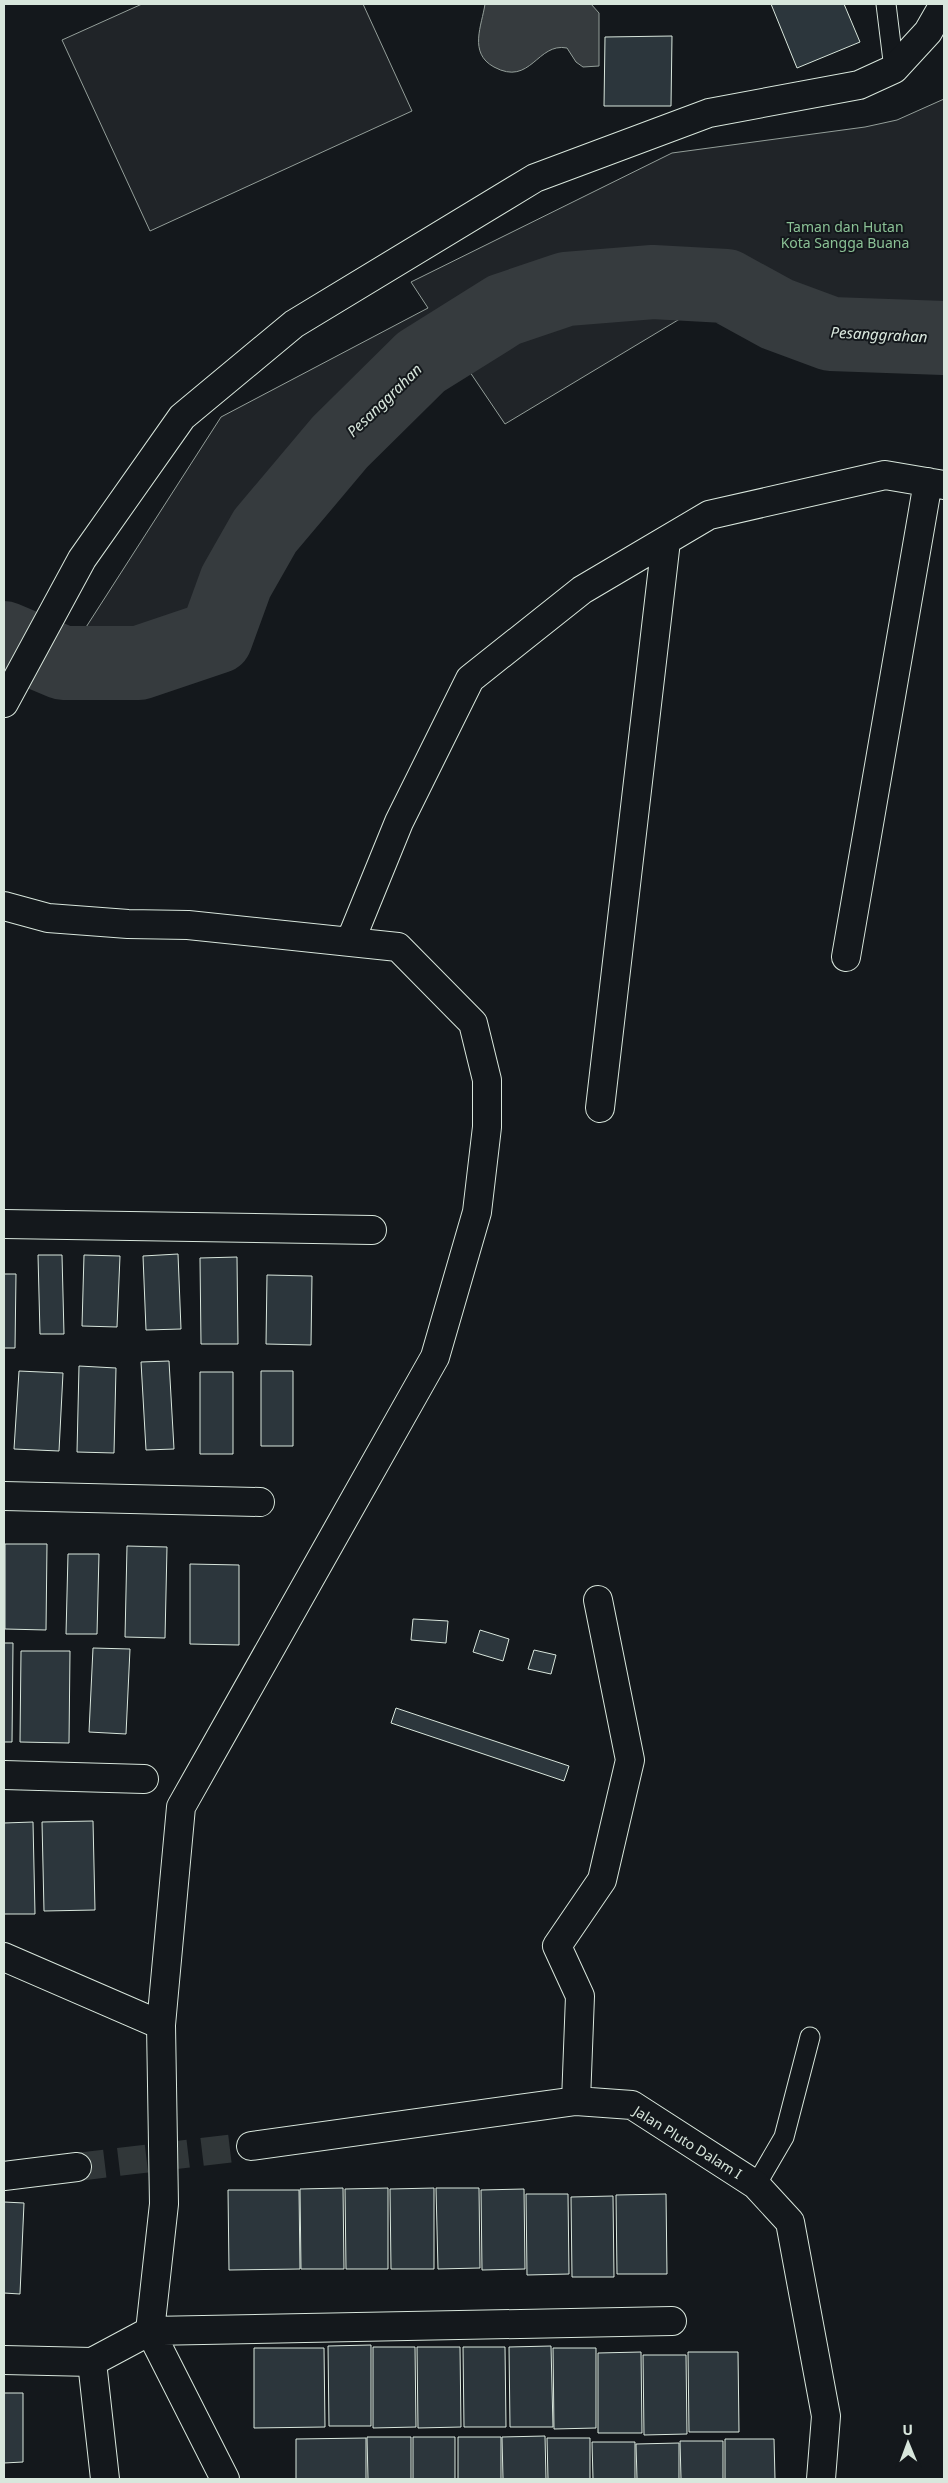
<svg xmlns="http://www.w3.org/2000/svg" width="948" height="2483" viewBox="0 0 948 2483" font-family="'Noto Sans',sans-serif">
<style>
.green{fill:#202428;stroke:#939e99}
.water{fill:#363b3e;stroke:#939e99}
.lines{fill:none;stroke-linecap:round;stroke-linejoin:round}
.river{stroke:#363b3e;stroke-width:74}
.building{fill:#2c363c;stroke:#d8e6dc}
.street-tunnel{stroke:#313739;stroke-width:28;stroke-dasharray:28 14;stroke-linecap:butt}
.lane-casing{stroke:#d8e6dc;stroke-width:21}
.street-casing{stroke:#d8e6dc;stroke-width:30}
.lane{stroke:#14181c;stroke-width:19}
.street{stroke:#14181c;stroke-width:28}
.labels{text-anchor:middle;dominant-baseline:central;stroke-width:4;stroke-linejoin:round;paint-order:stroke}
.park-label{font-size:14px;fill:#8ac095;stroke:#14181c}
.street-label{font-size:14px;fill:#d8e6dc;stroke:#14181c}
.water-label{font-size:15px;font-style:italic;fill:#d8e6dc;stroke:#14181c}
</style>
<rect width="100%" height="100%" fill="#14181c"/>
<path class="green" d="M142 4H363L412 111 150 231 62 40Z
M944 99V360L693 311 505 424 451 344 421 362 340 442 265 531 236 582 216 637 139 663H63L221 417 428 308 411 282 672 153 865 127 897 120Z"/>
<path class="water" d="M485 4H591L599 13V66L583 67 576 62 567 48C537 42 531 87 494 67 468 53 482 25 485 4Z"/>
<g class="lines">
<path class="river" d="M4 638 63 663H139L216 637 236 582 265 531 340 442 421 362 504 310 566 289 653 282 726 286 777 314 831 334 944 338"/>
</g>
<path class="building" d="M771 4H844L860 42 797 68Z
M672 36 671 106H604L605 37Z
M178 1254 181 1329 146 1330 143 1256Z
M38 1255H62L64 1334H40Z
M84 1255 120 1256 117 1327 82 1326Z
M237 1257 238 1344H201L200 1258Z
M4 1274H16L15 1348H4Z
M267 1275 312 1276 311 1345 266 1344Z
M169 1361 174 1449 146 1450 141 1362Z
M79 1366 116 1368 114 1453 77 1452Z
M19 1371 63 1373 59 1451 14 1449Z
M261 1371H293V1446H261Z
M200 1372H233V1454H200Z
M5 1544H47L46 1630 5 1629Z
M127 1546 167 1547 165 1638 125 1637Z
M68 1554H99L97 1634H66Z
M190 1564 239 1565V1645L190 1644Z
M413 1619 448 1621 446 1643 411 1640Z
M480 1630 509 1639 503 1661 473 1652Z
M4 1643H13L12 1742H4Z
M93 1648 130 1649 126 1734 89 1732Z
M534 1650 556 1655 551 1674 528 1669Z
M21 1651H70L69 1743 20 1742Z
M396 1708 569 1766 564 1781 391 1723Z
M93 1821 95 1910 44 1911 42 1822Z
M33 1822 35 1914H4V1823Z
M343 2188 344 2269H301L300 2189Z
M388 2188V2269H346L345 2189Z
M434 2188V2269H391L390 2189Z
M436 2188H479L480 2268 438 2269Z
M524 2189 525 2269 482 2270 481 2190Z
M228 2190H299L300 2269 229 2270Z
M526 2194H568L569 2274 527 2275Z
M666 2194 667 2274H617L616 2195Z
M613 2196 614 2277H572L571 2197Z
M4 2202 24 2203 20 2294 4 2293Z
M371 2345V2426H329L328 2346Z
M551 2346 553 2427H510L509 2347Z
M373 2347H415L416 2427 373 2428Z
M417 2347H460L461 2427 418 2428Z
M463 2347H505L506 2427H464Z
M254 2348H324L325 2427 254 2428Z
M553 2348H596V2428L554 2429Z
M641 2352 642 2433H598V2353Z
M688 2352H738L739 2432H689Z
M643 2355H686L687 2434 644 2435Z
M4 2393H23V2462L4 2463Z
M545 2436 546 2479H503L502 2437Z
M367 2437H411V2479H368Z
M413 2437H455V2479H413Z
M458 2437H501V2479H458Z
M366 2438V2479H296V2439Z
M547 2438H590V2479H548Z
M725 2439H774L775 2479H725Z
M680 2441H723V2479H681Z
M592 2442H635V2479H593Z
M679 2443V2479H637L636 2444Z"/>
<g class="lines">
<path class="street-tunnel" d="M77 2167 251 2146"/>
<g class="lane-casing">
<path id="lane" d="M886 4 894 69
M756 2185 784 2137 810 2037"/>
</g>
<g class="street-casing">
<path id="street" d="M4 703 82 559 182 417 294 324 535 178 709 113 859 85 894 69 928 32 944 4
M4 906 48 918 128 924 188 925 398 947 473 1023 487 1080V1127L477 1212 435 1357 181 1807 161 2025 164 2204 150 2331 92 2362 4 2360
M350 942 399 822 470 679 582 590 709 515 885 475 944 485
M846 957 928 482
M600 1108 666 541
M4 1224 372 1230
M4 1496 260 1502
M4 1775 144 1779
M4 1957 161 2025
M576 2101 580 1996 557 1946 602 1880 630 1760 598 1600
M251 2146 576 2101 632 2105 756 2185 790 2222 826 2416 821 2479
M4 2176 77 2167
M92 2362 105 2479
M225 2479 150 2331 672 2321"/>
</g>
<use href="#lane" class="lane"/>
<use href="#street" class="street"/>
</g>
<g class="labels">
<g class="park-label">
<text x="845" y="226">Taman dan Hutan<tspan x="845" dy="16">Kota Sangga Buana</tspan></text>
</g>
<g class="street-label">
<text transform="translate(688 2142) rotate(32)">Jalan Pluto Dalam I</text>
</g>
<g class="water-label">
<text transform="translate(879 334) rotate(3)">Pesanggrahan</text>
<text transform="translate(384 400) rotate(-44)">Pesanggrahan</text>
</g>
</g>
<rect width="948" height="2483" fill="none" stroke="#d8e6dc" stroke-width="10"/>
<g transform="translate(908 2443) rotate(359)" stroke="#14181c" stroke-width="4" paint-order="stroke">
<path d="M0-4L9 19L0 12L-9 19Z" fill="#d8e6dc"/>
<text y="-8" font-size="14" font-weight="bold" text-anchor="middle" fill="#d8e6dc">U</text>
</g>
</svg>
